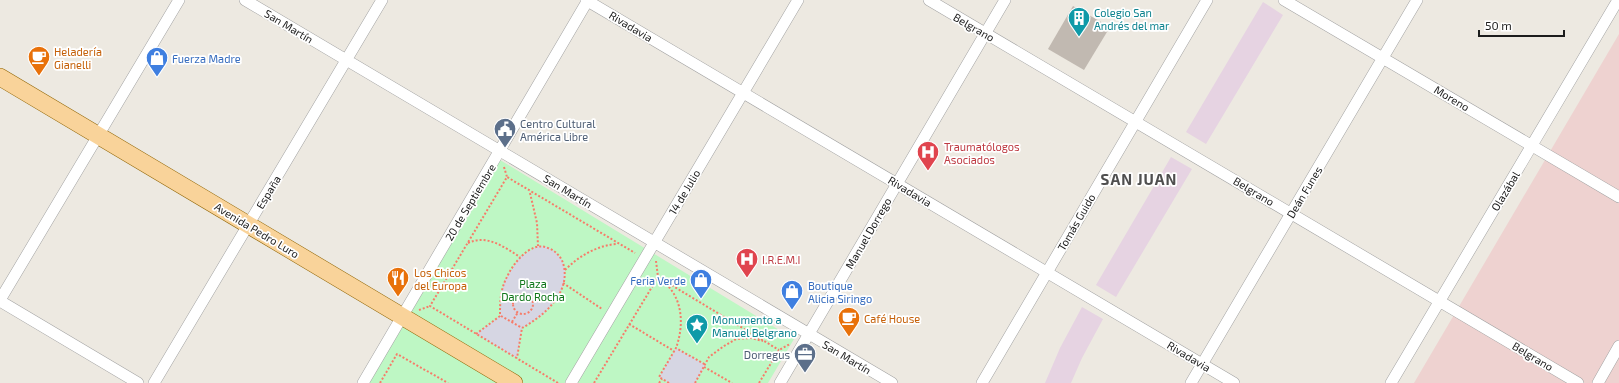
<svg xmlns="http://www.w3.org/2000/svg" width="1619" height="383" viewBox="0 0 1619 383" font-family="'Exo 2',sans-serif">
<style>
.commercial{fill:#eed2d0}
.industrial{fill:#e6d3e2}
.park{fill:#bef7c4}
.plaza{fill:#d6d6e3}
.building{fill:#c1b9b1}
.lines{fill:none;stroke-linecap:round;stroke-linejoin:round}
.street-casing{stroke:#a3a3a3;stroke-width:12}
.primary-casing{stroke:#906504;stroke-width:18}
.path{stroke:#f67c69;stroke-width:2;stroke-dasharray:2 2;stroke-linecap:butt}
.street{stroke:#fff;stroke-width:11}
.primary{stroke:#f9d39a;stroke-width:17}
.labels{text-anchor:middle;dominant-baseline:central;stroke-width:3.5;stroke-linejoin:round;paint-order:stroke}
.culture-label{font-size:11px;fill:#0d838f;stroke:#fff;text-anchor:start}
.street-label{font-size:11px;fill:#1c1c1c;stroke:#fff}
.food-label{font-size:11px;fill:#c56008;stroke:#fff;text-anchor:start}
.shop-label{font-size:11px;fill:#366cbe;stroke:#fff;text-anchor:start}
.service-label{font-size:11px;fill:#4e5e75;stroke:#fff;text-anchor:start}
.health-label{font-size:11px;fill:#be3a42;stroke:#fff;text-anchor:start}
.park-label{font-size:11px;fill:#0e7619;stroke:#fff}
.district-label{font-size:15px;font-weight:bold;letter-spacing:1px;fill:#4f4f4f;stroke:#fff}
</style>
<rect width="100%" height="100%" fill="#ede9e1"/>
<path class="commercial" d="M1619 34V383H1414Z"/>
<path class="industrial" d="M1263 2 1283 15 1206 144 1186 132Z
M1171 157 1192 169 1116 297 1096 285Z
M1082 307 1103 319 1082 358 1071 383H1045L1060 348Z"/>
<path class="park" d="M500 160 794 339 768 383H369Z"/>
<path class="plaza" d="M538 246 548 247 555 252 562 260 565 270V278L562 289 550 307 541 316 522 328 517 358 476 334 500 316 501 293 505 280 520 257Z
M676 348 706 365 695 383H669L659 377Z"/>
<path class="building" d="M1073 6 1110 27 1084 70 1048 49Z"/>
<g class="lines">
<g class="street-casing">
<path id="street" d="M245 0 892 383
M586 0 1234 383
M929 0 1578 383
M1284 0 1619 197
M0 300 179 0
M0 301 138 383
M154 383 382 0
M363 383 588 0
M571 383 798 0
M780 383 1005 0
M982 383 1207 0
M1191 383 1417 0
M1391 383 1618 0
M1598 383 1619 346"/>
</g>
<g class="primary-casing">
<path id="primary" d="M0 77 514 383"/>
</g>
<path class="path" d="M504 167 507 177
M530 193 537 223 538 246
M468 243C487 234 504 247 520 257
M656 261 658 277
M565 270C579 256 596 246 616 244
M563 283 602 309
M666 284C683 300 684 326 676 348
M513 304a10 10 0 1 1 20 0a10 10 0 1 1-20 0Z
M419 310 430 306
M501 316 522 328
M512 322 518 312
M629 324 674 351
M476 334 500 316C500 304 500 291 506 279 512 265 530 240 548 248 555 250 561 257 563 263 572 292 544 316 522 328L517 358
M704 367 732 383
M380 383 397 354 448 383
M558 383 430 306 507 177 635 253
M594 383 658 277 779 350
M659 383 662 379
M669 383 659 377 676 348 706 365
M695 383 709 357 724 346 736 339 751 338 763 341
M759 383 779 350 790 344"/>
<use href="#street" class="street"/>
<use href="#primary" class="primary"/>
</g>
<defs>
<g id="building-pin" transform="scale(1.15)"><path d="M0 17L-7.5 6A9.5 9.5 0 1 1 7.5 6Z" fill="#0f9aa8" stroke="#fff"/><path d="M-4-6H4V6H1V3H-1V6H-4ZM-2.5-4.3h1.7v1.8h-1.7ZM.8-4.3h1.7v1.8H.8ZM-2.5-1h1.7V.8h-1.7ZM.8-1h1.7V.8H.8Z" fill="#fff"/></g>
<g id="cafe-pin" transform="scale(1.15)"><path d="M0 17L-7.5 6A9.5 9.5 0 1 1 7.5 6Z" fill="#e8710a" stroke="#fff"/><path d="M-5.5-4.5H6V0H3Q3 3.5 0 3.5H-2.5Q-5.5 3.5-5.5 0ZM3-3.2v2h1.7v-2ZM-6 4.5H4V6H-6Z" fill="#fff"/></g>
<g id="shop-pin" transform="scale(1.15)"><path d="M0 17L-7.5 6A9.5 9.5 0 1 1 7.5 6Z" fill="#3f7fe0" stroke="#fff"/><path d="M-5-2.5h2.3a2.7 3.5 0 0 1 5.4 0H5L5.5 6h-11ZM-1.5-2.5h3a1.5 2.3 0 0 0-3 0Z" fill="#fff"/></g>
<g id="civic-pin" transform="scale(1.15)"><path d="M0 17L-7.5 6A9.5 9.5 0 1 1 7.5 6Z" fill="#5c6f8a" stroke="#fff"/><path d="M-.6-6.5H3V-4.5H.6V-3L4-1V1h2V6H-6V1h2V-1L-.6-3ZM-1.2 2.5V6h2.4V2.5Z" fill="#fff"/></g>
<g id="hospital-pin" transform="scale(1.15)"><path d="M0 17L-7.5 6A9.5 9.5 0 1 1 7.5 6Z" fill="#e0444e" stroke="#fff"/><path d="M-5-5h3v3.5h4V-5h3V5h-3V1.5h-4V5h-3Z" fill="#fff"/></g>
<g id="restaurant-pin" transform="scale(1.15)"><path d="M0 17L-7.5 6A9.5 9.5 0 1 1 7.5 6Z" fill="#e8710a" stroke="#fff"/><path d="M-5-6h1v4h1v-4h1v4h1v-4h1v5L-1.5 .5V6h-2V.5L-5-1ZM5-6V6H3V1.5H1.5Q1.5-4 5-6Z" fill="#fff"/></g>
<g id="sight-pin" transform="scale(1.15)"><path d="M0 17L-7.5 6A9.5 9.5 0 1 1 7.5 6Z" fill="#0f9aa8" stroke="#fff"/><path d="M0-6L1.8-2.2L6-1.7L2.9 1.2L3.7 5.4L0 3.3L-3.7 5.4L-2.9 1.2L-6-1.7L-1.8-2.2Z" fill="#fff"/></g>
<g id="office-pin" transform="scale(1.15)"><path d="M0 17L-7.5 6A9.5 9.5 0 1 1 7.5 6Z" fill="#5c6f8a" stroke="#fff"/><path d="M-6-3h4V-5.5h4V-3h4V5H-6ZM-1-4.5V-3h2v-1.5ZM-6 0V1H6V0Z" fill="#fff"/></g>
</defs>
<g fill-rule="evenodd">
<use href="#building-pin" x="1079" y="18"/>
<use href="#cafe-pin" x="39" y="57"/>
<use href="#shop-pin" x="157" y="58"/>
<use href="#civic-pin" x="505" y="129"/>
<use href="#hospital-pin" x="928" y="152"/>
<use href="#hospital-pin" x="747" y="259"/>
<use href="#restaurant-pin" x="398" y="278"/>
<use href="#shop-pin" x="701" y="280"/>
<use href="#shop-pin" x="792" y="291"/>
<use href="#cafe-pin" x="849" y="318"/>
<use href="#sight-pin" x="697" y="325"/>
<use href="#office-pin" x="805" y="354"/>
</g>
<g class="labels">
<g class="culture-label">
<text x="1094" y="12">Colegio San<tspan x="1094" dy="13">Andrés del mar</tspan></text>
<text x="712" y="319">Monumento a<tspan x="712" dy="13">Manuel Belgrano</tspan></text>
</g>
<g class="street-label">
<text transform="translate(289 26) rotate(31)">San Martín</text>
<text transform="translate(631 26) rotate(31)">Rivadavia</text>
<text transform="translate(974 27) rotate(30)">Belgrano</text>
<text transform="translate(1452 98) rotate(31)">Moreno</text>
<text transform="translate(568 191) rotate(31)">San Martín</text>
<text transform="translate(910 191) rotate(31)">Rivadavia</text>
<text transform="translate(1254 191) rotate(31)">Belgrano</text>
<text transform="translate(1505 191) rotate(-59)">Olazábal</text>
<text transform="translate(268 192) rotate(-59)">España</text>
<text transform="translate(684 192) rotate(-59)">14 de Julio</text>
<text transform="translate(1304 192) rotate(-59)">Deán Funes</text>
<text transform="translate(470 202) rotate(-59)">20 de Septiembre</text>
<text transform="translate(1076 222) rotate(-60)">Tomás Guido</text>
<text transform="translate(257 230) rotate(31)">Avenida Pedro Luro</text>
<text transform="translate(868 233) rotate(-60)">Manuel Dorrego</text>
<text transform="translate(1189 356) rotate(31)">Rivadavia</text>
<text transform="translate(1533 356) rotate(31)">Belgrano</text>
<text transform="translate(847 357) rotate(31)">San Martín</text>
</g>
<g class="food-label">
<text x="54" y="51">Heladería<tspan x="54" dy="13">Gianelli</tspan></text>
<text x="414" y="272">Los Chicos<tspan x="414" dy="13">del Europa</tspan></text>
<text x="864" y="318">Café House</text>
</g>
<g class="shop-label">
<text x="172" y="58">Fuerza Madre</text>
<text x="686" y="280" text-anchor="end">Feria Verde</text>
<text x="808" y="285">Boutique<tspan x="808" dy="13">Alicia Siringo</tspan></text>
</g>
<g class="service-label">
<text x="520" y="123">Centro Cultural<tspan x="520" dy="13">América Libre</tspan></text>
<text x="790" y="354" text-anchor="end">Dorregus</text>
</g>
<g class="health-label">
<text x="944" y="146">Traumatólogos<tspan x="944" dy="13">Asociados</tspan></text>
<text x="762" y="259">I.R.E.M.I</text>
</g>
<g class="park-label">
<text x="533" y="283">Plaza<tspan x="533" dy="13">Dardo Rocha</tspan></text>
</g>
<g class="district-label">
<text x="1139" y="179">SAN JUAN</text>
</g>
</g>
<path d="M1479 30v6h85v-6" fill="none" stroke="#1c1c1c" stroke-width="2"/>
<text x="1485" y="30" font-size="12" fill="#1c1c1c" stroke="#ffffff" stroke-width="3" paint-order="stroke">50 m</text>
</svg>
